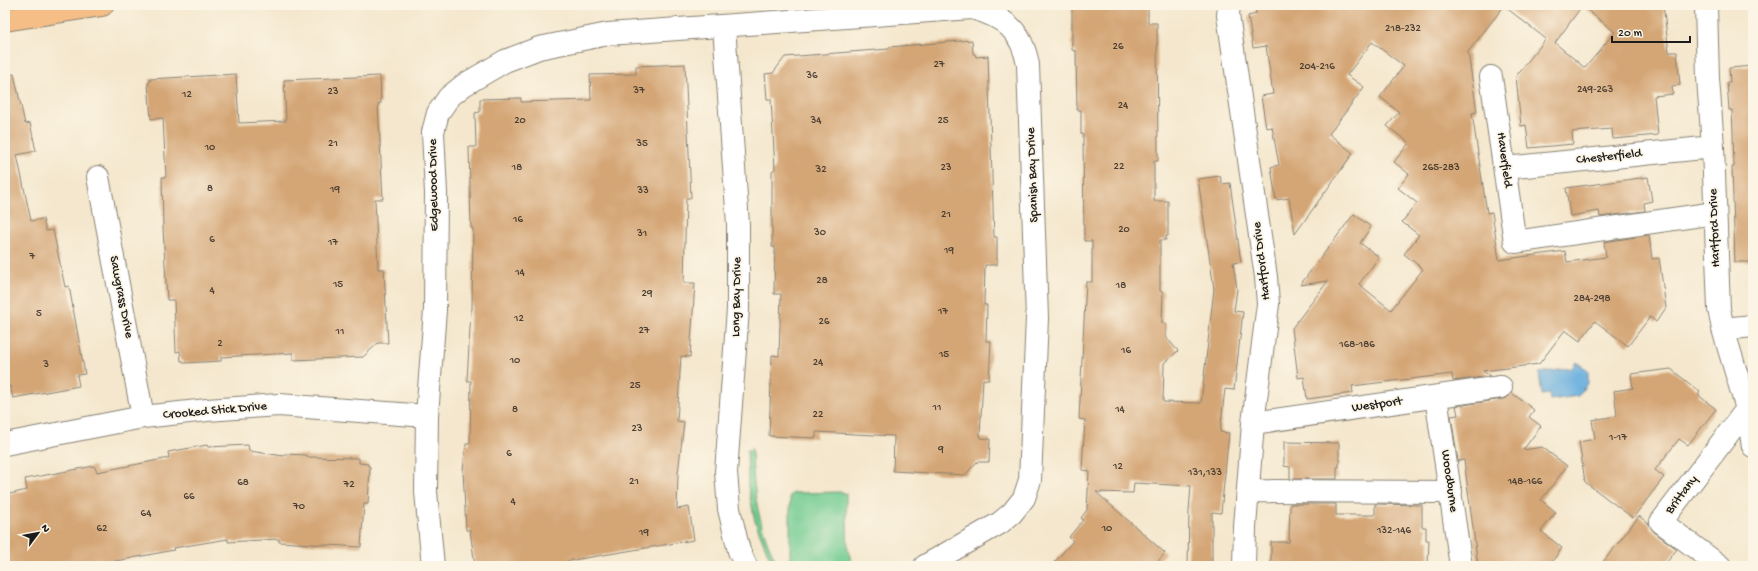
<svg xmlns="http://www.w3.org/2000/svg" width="1758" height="571" viewBox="0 0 1758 571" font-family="'Gochi Hand',sans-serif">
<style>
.green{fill:#73cc92;stroke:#487457}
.water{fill:#68aede;stroke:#42657d}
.building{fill:#d4a676;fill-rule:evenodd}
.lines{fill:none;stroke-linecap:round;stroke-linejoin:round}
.street-casing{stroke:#888274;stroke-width:24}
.primary-casing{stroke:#888274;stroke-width:24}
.street{stroke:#fff;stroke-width:22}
.primary{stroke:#f5be86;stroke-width:22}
.labels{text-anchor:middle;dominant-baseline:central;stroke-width:3.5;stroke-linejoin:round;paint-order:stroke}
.number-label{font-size:11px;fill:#4a3e32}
.street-label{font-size:13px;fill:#1c1c1c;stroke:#fcf5e5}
</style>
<rect width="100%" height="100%" fill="#fcf5e5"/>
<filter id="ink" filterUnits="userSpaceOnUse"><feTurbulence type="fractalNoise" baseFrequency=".025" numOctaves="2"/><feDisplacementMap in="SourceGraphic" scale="8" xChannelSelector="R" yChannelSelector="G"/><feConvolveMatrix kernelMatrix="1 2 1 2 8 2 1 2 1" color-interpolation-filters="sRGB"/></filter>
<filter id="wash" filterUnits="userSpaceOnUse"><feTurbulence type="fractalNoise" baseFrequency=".012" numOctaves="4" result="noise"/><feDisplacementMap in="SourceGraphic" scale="16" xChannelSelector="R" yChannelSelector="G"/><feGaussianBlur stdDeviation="0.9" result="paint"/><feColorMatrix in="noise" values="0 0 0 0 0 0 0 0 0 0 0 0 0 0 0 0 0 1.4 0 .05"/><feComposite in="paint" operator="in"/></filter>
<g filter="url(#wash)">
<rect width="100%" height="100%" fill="#f4e7cd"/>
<path class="green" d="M752 449C753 490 758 530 779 566H773L755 521 748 487 747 450Z
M843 492V494L846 493 848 551 852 562 846 566H785L784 565 790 559V495L794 493Z"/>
<path class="water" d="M1576 362 1588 370V382L1578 396 1550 400 1549 394 1542 395 1539 373 1572 368Z"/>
<g id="blocks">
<path class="building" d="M1072 5H1148V23H1157L1158 161H1154V201H1168V236H1166V240H1160V291H1163L1162 323H1166V337L1178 351 1164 363 1163 402 1201 403 1214 289 1198 179 1220 176 1222 184 1230 183 1241 262 1233 263 1237 289 1234 311 1243 312 1234 390 1225 389 1220 432 1229 433 1221 513 1212 512V566H1188L1189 511 1191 486 1134 483 1133 493 1096 492 1165 553 1154 566H1051L1073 541 1069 537 1083 520 1081 518 1087 510 1089 471 1082 470 1085 420 1079 419 1086 282H1092V241H1084L1083 134H1081V110H1077L1076 51 1072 50Z
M1255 5H1663L1669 52H1677L1680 85 1672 86 1673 94 1654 96 1658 135 1613 139 1612 129 1572 132 1573 144 1529 148 1526 125 1521 126 1516 76 1546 39 1504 6 1468 52 1477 112 1472 113 1487 213 1492 212 1499 260 1565 251 1567 262 1606 257 1604 242 1649 235 1652 259 1659 258 1666 308 1656 322 1650 317 1628 346 1595 321 1580 341 1565 330 1539 364 1483 371 1490 376 1453 381 1452 374 1352 386 1353 393 1307 399 1304 377 1298 378 1292 328 1328 281 1300 285 1354 214 1371 227 1360 243 1379 257 1359 284 1391 310 1423 269 1404 254 1419 235 1402 222 1417 203 1398 188 1409 174 1394 162 1409 143 1387 126 1399 112 1380 97 1404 66 1372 42 1347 75 1364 87 1329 134 1353 153 1295 234 1289 198 1276 200 1271 167 1279 165 1272 127 1266 128 1261 96 1273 94 1266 46 1253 48 1248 16 1256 14ZM1582 6 1615 32 1585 68 1555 43Z
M972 40 973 54H975L976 57 988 56 994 237H997V265H985L984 305H987L986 341H991L989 380 983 379 980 435 981 438 990 439 989 462H977L965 475 893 471 894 436 816 432V438L769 436 772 355 779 356 781 294H774L775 247H772V171L775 169 771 99H767L765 74 773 73 785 57 889 49V47Z
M685 64 691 198H686L684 283H695L690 357 681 356 677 421 684 422 678 473 677 509 689 507 694 540 567 561 568 566H475L470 530H466L463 470 466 444H470L471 381H467L471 310H472L473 228H471L469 147H476L475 113 480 112V99L521 98V102L591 100 590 75 636 74V66Z
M1753 66V262H1735L1732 167H1734L1733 133 1732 110H1729L1727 82H1730L1729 68Z
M14 74 25 124 30 123 36 151 17 155 31 221 43 219 46 231 53 230 65 287 69 286 85 374 77 375 79 386 13 398 10 386 5 387V75Z
M236 74 239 123 286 121 284 80 380 76 381 103 378 104 383 199H375L378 269H384L388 343H378L363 357 293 360V353L221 357V361L184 363V361H181L180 351 176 352 174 300H167L163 228 162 177H166L163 118 151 119 148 83 150 82V79Z
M1648 177 1652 201 1644 203 1645 211 1600 217 1599 211 1570 216 1566 188Z
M1671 369 1700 392 1698 395 1716 409 1688 445 1679 439 1655 470 1664 477 1633 518 1585 482 1579 442 1595 439 1592 420 1617 416 1614 391 1633 388 1631 374Z
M1512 393 1534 410 1529 417 1541 426 1523 450 1542 447 1567 466 1541 500 1556 512 1541 531 1562 548 1549 566H1478L1464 460 1458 461 1451 416 1458 415 1456 406 1503 399 1508 397Z
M1284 442 1339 443V467H1337V479H1290V467L1284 466Z
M207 445 208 447 248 445 249 451 284 456V454L307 455V457L359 458V463L368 464V466L370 467 368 504H364L361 547 279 542V539L228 542V539L173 548 174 550 90 566H5V495L27 490 25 479 94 466 97 472 169 458 168 452Z
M1290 504H1336V515H1375V504L1422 505V527H1426V540H1429L1428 565 1271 566V542H1289Z
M1639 516 1649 524 1654 532 1677 549 1664 566H1600Z"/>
</g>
</g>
<g filter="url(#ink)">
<use href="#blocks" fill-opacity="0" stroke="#888274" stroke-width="1"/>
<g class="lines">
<g class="street-casing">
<path id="street" d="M1229 5 1228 15 1266 277 1268 304 1253 423 1245 527 1244 566
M1706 5 1708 78 1713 147 1719 309 1723 329 1747 409 1753 446
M724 26 738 224V309L726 472 729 509 739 551 746 566
M1491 77 1515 242 1715 213
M1505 168 1713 147
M98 177 143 417
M1723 329 1753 326
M1436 397 1461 566
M1253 423 1501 387
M5 444 143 417 207 410 279 405 427 416
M1248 491 1451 492
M433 566 426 492 427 416 435 310 436 193 433 132 438 113 449 97 464 85 505 61 539 48 608 34 972 8C1004 17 1022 30 1028 65L1037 318 1030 480 1024 498 1012 513 1000 523 925 566
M1720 566 1661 522 1747 409"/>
</g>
<g class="primary-casing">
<path id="primary" d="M5 20 102 5"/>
</g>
<use href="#street" class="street"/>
<use href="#primary" class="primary"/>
</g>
</g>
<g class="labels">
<g class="number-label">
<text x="1403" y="29">218-232</text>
<text x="1118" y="47">26</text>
<text x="939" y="65">27</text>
<text x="1317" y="67">204-216</text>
<text x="812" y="76">36</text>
<text x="1595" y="90">249-263</text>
<text x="639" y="91">37</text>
<text x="333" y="92">23</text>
<text x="187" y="95">12</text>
<text x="1123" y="106">24</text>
<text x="520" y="121">20</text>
<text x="816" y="121">34</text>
<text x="943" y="121">25</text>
<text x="333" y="144">21</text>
<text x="642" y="144">35</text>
<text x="210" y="148">10</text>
<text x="1119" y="167">22</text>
<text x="517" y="168">18</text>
<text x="946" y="168">23</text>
<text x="1441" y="168">265-283</text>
<text x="821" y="170">32</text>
<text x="210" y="189">8</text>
<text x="335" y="190">19</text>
<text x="643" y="191">33</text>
<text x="946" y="215">21</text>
<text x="518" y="220">16</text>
<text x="1124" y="230">20</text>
<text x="820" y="233">30</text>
<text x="642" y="234">31</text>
<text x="212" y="240">6</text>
<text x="333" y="243">17</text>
<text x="949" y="251">19</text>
<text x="32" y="257">7</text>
<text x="520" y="273">14</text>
<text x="822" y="281">28</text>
<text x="338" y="285">15</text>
<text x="1121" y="286">18</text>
<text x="212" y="291">4</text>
<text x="647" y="294">29</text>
<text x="1592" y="299">284-298</text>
<text x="943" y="312">17</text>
<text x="39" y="314">5</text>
<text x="519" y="319">12</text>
<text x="824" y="322">26</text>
<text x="644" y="331">27</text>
<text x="340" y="332">11</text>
<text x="220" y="344">2</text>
<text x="1357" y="345">168-186</text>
<text x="1126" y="351">16</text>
<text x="944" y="355">15</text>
<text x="515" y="361">10</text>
<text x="818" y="363">24</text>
<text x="46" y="365">3</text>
<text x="635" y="386">25</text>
<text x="937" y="408">11</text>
<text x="515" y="410">8</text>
<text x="1120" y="410">14</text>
<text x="818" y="415">22</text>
<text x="637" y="429">23</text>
<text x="1618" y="438">1-17</text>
<text x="941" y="450">9</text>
<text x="509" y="454">6</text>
<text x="1118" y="467">12</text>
<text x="1205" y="473">131,133</text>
<text x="634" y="482">21</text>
<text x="1525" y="482">148-166</text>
<text x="243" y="483">68</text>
<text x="349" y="485">72</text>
<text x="189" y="497">66</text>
<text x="513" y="502">4</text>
<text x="299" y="507">70</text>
<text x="146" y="514">64</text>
<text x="102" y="529">62</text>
<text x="1107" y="529">10</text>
<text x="1394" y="531">132-146</text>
<text x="644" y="533">19</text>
</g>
<g class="street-label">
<text transform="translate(1609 157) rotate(-6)">Chesterfield</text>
<text transform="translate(1504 160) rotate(82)">Haverfield</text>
<text transform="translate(1033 175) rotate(-92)">Spanish Bay Drive</text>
<text transform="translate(434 185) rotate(-91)">Edgewood Drive</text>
<text transform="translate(1715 228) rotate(-92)">Hartford Drive</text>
<text transform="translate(1262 261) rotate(-97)">Hartford Drive</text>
<text transform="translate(121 297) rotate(79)">Sawgrass Drive</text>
<text transform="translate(737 297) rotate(-89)">Long Bay Drive</text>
<text transform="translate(1377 405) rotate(-8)">Westport</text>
<text transform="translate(215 411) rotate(-5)">Crooked Stick Drive</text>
<text transform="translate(1449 481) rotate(82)">Woodburne</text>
<text transform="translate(1682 495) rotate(-53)">Brittany</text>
</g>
</g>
<rect width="1758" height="571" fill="none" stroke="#fcf5e5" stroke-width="20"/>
<g transform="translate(38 533) rotate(58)" stroke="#fcf5e5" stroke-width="3" paint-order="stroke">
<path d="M0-3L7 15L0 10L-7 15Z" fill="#1c1c1c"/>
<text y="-6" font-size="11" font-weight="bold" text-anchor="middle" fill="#1c1c1c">N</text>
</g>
<path d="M1612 36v6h78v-6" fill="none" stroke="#1c1c1c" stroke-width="2"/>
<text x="1618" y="36" font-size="12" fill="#1c1c1c" stroke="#fcf5e5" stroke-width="3" paint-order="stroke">20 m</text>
</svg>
